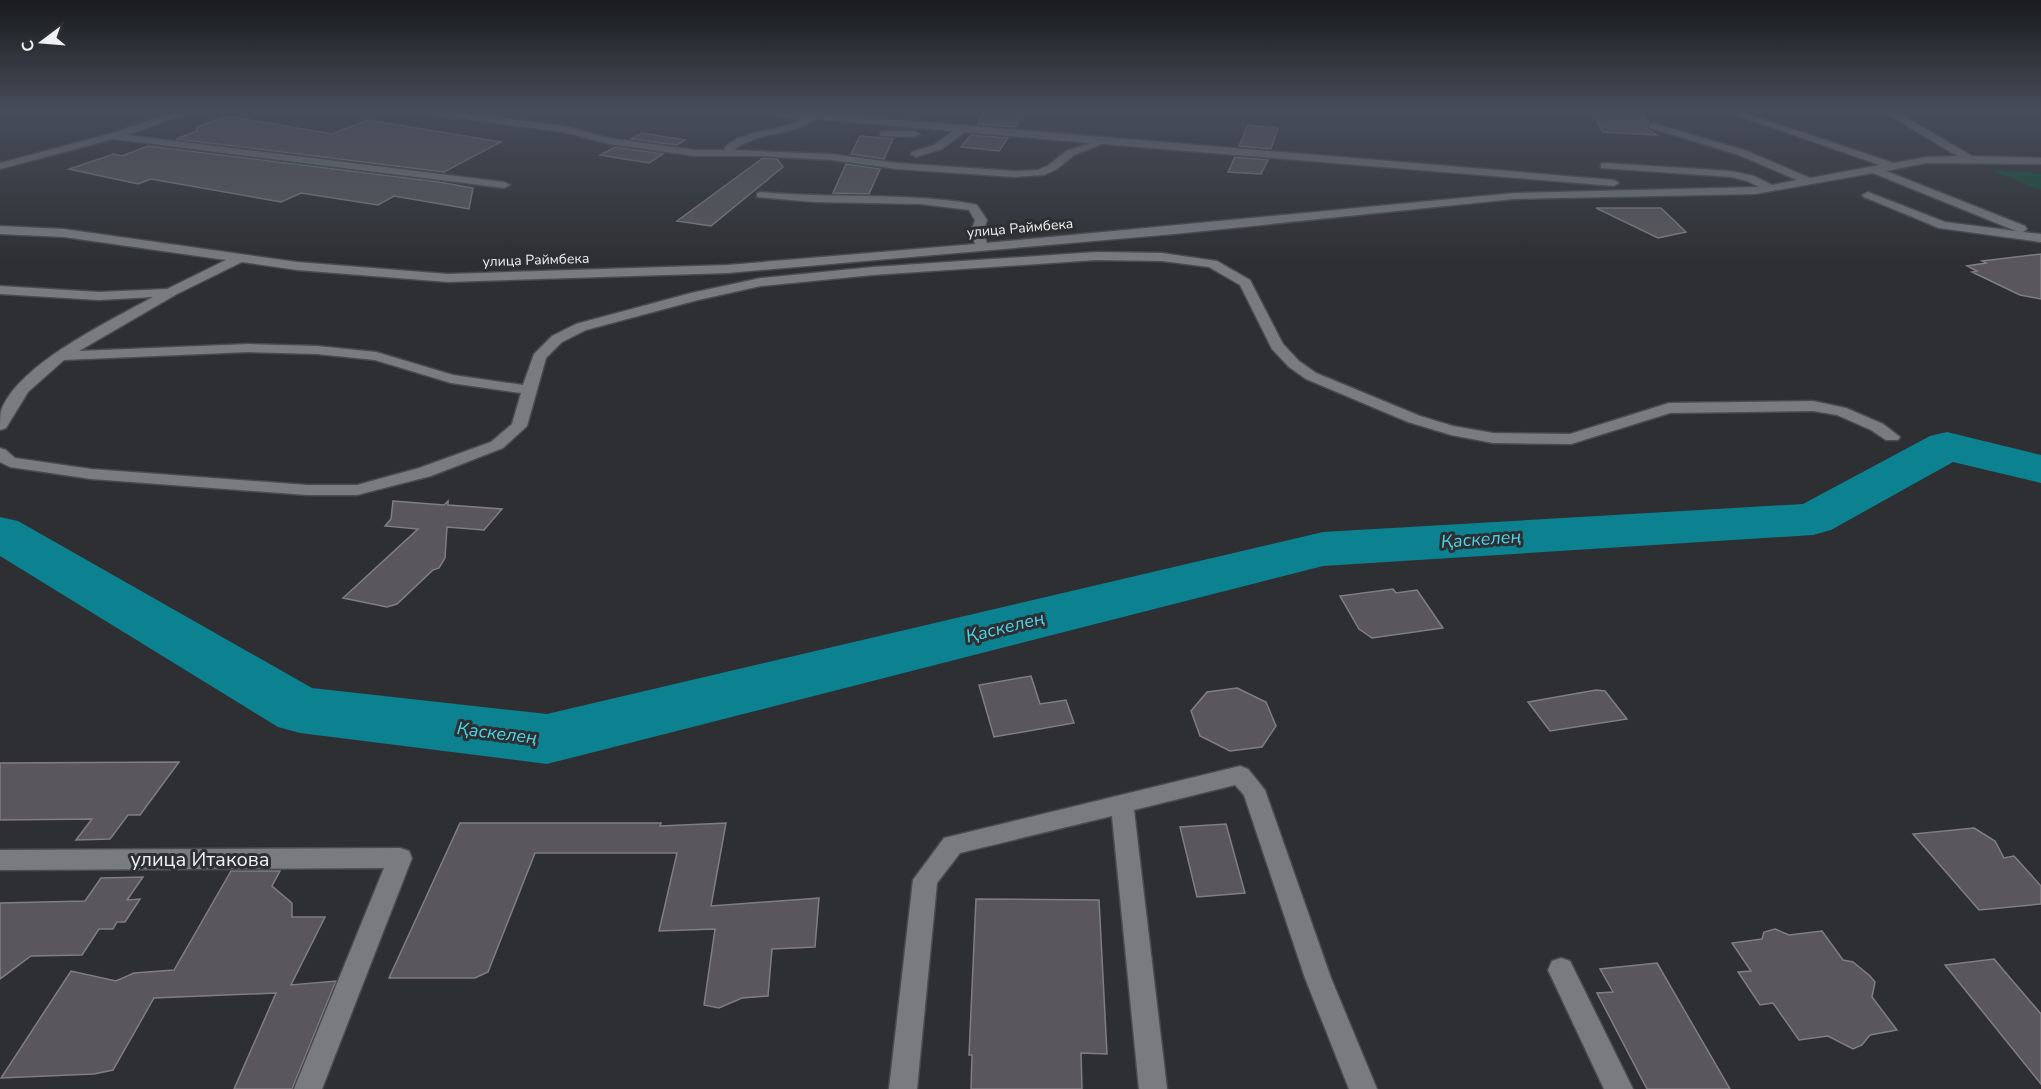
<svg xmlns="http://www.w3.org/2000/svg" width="2041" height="1089" viewBox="0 0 2041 1089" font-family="'Nunito Sans',sans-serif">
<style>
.green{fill:#0f4e35}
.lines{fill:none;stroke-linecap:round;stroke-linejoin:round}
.river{fill:#0c8291;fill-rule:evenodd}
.building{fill:#59575b;stroke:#807e82;stroke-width:1.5}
.minor-casing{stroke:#4a4b4e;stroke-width:3}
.minor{fill:#797b7f;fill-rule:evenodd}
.labels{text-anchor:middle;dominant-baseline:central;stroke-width:6;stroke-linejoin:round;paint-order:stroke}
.far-street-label{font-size:14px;fill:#eff0f2;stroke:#2e2f32}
.water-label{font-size:18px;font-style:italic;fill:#4ed5e9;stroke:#2e2f32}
.near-street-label{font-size:20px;fill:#eff0f2;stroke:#2e2f32}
</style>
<rect width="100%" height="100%" fill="#2e2f32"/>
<path class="green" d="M1990 170 2041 173V190Z"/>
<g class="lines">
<path class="river" d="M1947 432 2041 455V483L1953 462 1831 530 1813 535 1323 566 547 764 300 733 278 727 0 556V517L18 521 312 688 547 714 1323 532 1803 504 1930 436Z"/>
</g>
<path class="building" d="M984 110H1028L1016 127 978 124Z
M1589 110 1641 112 1649 123 1646 128 1657 135 1603 132Z
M227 116 332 134 368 120 501 142 444 172 176 139 197 131V127Z
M1248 125 1278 128 1271 149 1239 146Z
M642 133 685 140 677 145 631 139Z
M971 135 1008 138 999 151 961 147Z
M860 136 893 139 884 159 851 154Z
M148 146 439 182 473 188 469 209 394 196 378 205 301 193 281 202 151 179 138 184 69 169 114 154 122 156Z
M615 147 663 154 649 163 600 155Z
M1235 157 1268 160 1261 174 1228 172Z
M763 158 777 159 783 167 711 226 677 221Z
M846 164 880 169 869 194 833 193Z
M1596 208H1661L1686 232 1658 238Z
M2041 254V299L2020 295 1972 272 1977 271 1967 266 1986 263 1982 261Z
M393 501 444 505 448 501V505L502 509 484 530 447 527 445 558 439 568 433 570 397 604 387 607 343 598 418 529 385 526 391 519Z
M1393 589 1396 593 1417 590 1443 628 1372 638 1359 629 1340 596Z
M1031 676 1040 704 1066 700 1074 723 994 737 979 685Z
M1237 688 1266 702 1276 726 1262 747 1230 751 1200 736 1191 711 1207 692Z
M1596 690 1605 691 1627 719 1550 731 1528 702Z
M179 762 140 815H128L110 839 76 840 92 819 0 820V763Z
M460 823H661L660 826 726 823 711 906 819 898 815 947 772 949 768 996 742 998 719 1008 704 1005 715 929 659 931 677 853H535L488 972 475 978H389Z
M1226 824 1245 893 1197 897 1180 827Z
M1974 828 1995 841 2004 858 2014 856 2041 886V904L1979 910 1913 834Z
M231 871H280L272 886 292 903V917H325L291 985 336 981 292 1089H234L276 993 154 998 113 1070 94 1074 1 1078 71 971 116 981 134 973 174 970Z
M143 877 127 900 140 899 125 922H117L113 929H99L82 955 31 956 0 979V903L85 901 101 878Z
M976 899 1099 900 1107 1054 1081 1053 1082 1089H971L972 1055H969Z
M1775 929 1789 935 1822 931 1843 960 1853 962 1870 976 1875 982 1872 997 1897 1030 1870 1035 1862 1045 1853 1049 1828 1036 1799 1040 1773 1003 1760 1005 1738 972 1751 971 1732 943 1762 939 1764 932Z
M1994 959 2041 1014V1084L1945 965Z
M1657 963 1730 1089H1647L1597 993 1613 992 1600 969Z"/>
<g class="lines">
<g class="minor-casing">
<path id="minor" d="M182 110H197L127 135 504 182 510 185 504 188 113 139 0 169V163L109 134Z
M414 110H441L563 126 609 138 695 150H724C733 131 785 131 804 118L750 113 745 110H783L1614 180 1619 183 1614 186 1102 144 1074 155 1057 169 1044 175 1014 177 897 169 832 160 759 156H695L609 144 563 132 419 113ZM816 119 953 131 934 145 912 152 911 154 916 157 942 149 965 132 1090 143 1066 151 1049 165 1038 170 1014 171 897 163 832 154 734 150C757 132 791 136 816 119Z
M1721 110H1735L1894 163 1926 157 1957 156 1881 110H1893L1972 156 2041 158V164L1926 163 1886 171 2025 226 2027 229 2023 232 2041 234V242L1939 228 1864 197 1862 195 1868 192 1945 222 2016 231 1873 173 1755 194 1514 199 1174 234 728 273 448 282 297 270 242 262 177 294 79 351 249 344 317 346 376 352 453 375 523 385 534 354 552 336 576 324 691 293 761 278 873 267 1096 252 1162 253 1217 261 1250 280 1283 344 1299 361 1316 373 1420 416 1453 426 1493 433 1570 434 1669 403 1813 401 1846 408 1883 424 1900 437 1898 440H1886L1871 430 1837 415 1813 411 1670 413 1571 444 1493 443 1451 435 1408 422 1306 379 1289 367 1272 349 1240 285 1209 267 1162 261 1096 260 873 275 761 286 698 300 586 330 562 342 546 358 527 426 503 448 431 476 357 495H307L91 479 10 467 0 462V448L6 450 15 458 91 469 307 485H357L419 468 491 442 512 424 521 393 451 383 375 360 317 354 249 352 64 360 28 392 6 428 0 430C0 424 0 416 1 411 18 364 110 321 153 297L99 300 0 294V286L99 292 167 289 226 260 64 237 0 234V226L64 229 297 262 448 274 728 265 975 244 971 232 975 220 969 210 920 204 814 202 757 197V193L761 192C832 199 903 192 973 204L977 205 987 220 983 232 987 243 1514 193 1759 187 1747 181 1731 177 1601 168V164L1605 163 1731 171 1754 176 1772 185 1797 180 1739 155 1650 128 1648 126 1653 123 1747 151 1810 178 1880 165Z
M884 131H915L920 134 915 137 880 136V132Z
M1240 766 1248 769 1265 790 1331 978 1377 1089H1349L1305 978 1244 795 1235 785 1134 810 1167 1089H1139L1112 816 960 853 937 883 917 1089H889L913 880 944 838Z
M400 848 409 851 412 858 322 1089H294L384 868 0 870V850Z
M1561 958 1570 961 1633 1089H1604L1548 970 1552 961Z"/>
</g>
<use href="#minor" class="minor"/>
</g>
<linearGradient id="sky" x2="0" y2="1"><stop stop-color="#191a1c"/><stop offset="0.42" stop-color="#464d5a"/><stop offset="1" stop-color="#464d5a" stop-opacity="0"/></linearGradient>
<rect width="2041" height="262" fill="url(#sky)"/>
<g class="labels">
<g class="far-street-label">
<text transform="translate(1020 228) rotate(-5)">улица Раймбека</text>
<text transform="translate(536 260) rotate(-2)">улица Раймбека</text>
</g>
<g class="water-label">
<text transform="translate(1481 539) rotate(-4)">Қаскелең</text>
<text transform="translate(1005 627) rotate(-14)">Қаскелең</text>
<text transform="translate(497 733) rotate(7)">Қаскелең</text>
</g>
<g class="near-street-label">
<text x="200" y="859">улица Итакова</text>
</g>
</g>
<g transform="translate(42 42) rotate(254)" stroke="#2e2f32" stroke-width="4.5" paint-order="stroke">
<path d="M0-4.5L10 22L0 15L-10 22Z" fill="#eff0f2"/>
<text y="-9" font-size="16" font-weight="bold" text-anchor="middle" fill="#eff0f2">С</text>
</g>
</svg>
